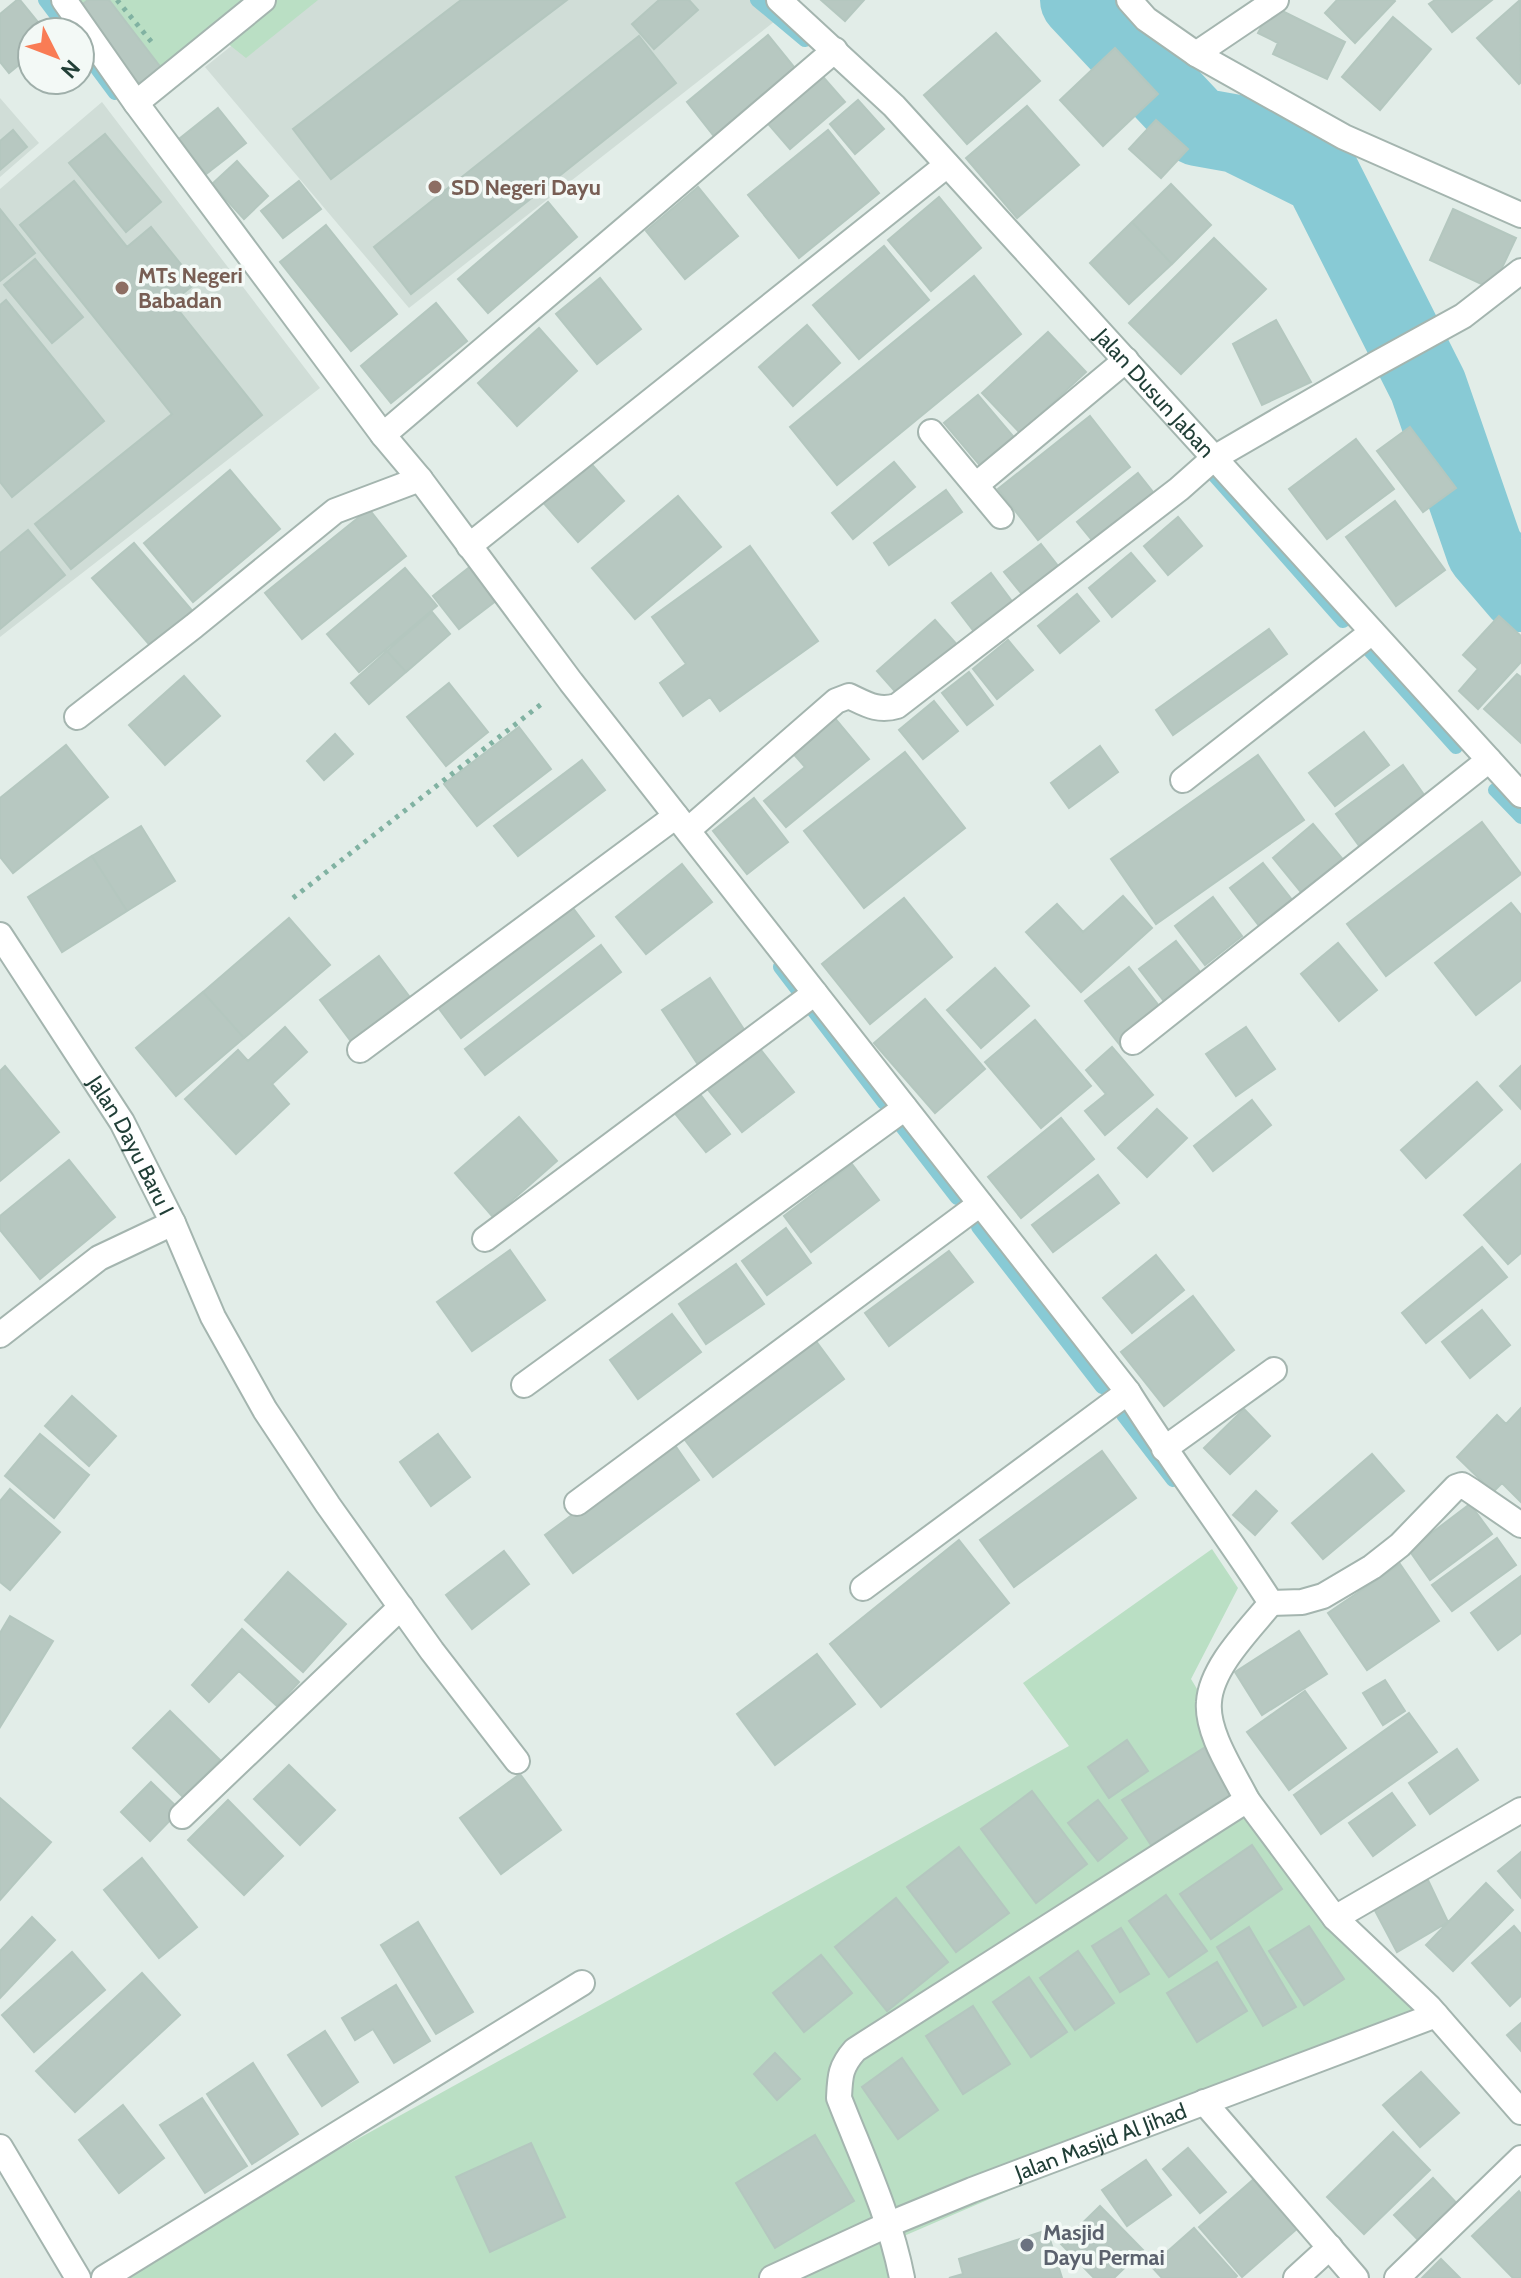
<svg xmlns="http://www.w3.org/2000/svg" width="1521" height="2278" viewBox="0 0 1521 2278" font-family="Cabin,sans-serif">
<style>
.built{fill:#d0ddd7}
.green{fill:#badfc4}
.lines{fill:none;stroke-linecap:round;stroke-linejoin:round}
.stream{stroke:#88cad5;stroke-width:14}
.river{stroke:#88cad5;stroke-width:78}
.building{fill:#b7c8c1;stroke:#b4c7bf;stroke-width:2}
.minor-casing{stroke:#a4b5af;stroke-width:28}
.path{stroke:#81b2a2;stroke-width:5;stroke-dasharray:4 6;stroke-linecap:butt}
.minor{stroke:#fff;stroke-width:24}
.education-dot{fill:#8d6e63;stroke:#f3f9f6;stroke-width:3}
.worship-dot{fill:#6b7280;stroke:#f3f9f6;stroke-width:3}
.labels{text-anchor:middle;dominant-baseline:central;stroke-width:7;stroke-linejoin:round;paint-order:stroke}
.education-label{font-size:22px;font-weight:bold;fill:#785e54;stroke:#f3f9f6;text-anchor:start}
.street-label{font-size:22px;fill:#213f37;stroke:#f3f9f6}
.worship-label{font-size:22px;font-weight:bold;fill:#5b616d;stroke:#f3f9f6;text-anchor:start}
</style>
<rect width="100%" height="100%" fill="#e2ede8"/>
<path class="built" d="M289 0H751L775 21 409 308 205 67Z
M0 98 39 143 0 177Z
M102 102 320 388 0 637V189Z"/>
<path class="green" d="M69 0H258L135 99Z
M270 0H318L246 58 222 39Z
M1212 1549 1238 1588 1191 1679 1335 1918 1425 2011 890 2242 895 2278H106L1069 1746 1023 1683Z"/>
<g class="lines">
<path class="stream" d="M45 0 69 32
M757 0 805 40
M80 46 115 93
M1214 475 1343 621
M1370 651 1456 747
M1495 790 1521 817
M780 967 884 1103
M902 1127 957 1198
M978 1227 1102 1387
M1123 1415 1173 1480"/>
<path class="river" d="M1079 0 1198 127 1237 134 1322 176 1428 386 1485 551 1521 593"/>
</g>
<path class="building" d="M17 0H20L46 32H32V54L9 73 0 62V14Z
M88 0H109L162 69 140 85 79 7Z
M461 0H567L331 179 293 129Z
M659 0H689L698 10 654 49 632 24Z
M821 0H864L845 21Z
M1337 0H1394L1395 1 1355 43 1325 13Z
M1435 0H1492L1452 32 1429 4Z
M1520 0 1521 82 1519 84 1477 38Z
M1272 6 1345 42 1327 79 1273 54 1278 43 1258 33Z
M1393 17 1431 49 1380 110 1342 77Z
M996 33 1040 81 967 144 924 95Z
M768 35 799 73 717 140 687 102Z
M639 36 676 83 411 294 374 247Z
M1115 48 1158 94 1103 146 1060 100Z
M817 70 845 102 790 149 763 118Z
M858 100 884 129 855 154 830 124Z
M1027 106 1079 165 1017 218 966 158Z
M218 108 246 143 206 174 179 139Z
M1156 120 1188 149 1161 178 1129 149Z
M13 130 27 147 0 170V141Z
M828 130 879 193 799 258 748 195Z
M105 134 161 202 126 232 69 163Z
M237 161 268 196 244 219 212 184Z
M74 181 127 247 151 227 196 283 172 302 262 415 71 569 35 524 172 414 20 225Z
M299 181 321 209 283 238 261 211Z
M1171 184 1211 225 1172 264 1132 222Z
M698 187 738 236 685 279 646 231Z
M939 197 981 248 931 291 888 240Z
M548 202 577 237 488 313 458 279Z
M0 209 35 253 0 281Z
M1453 209 1516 238 1492 289 1430 260Z
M1132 222 1172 264 1129 304 1090 263Z
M326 225 397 314 351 351 280 262Z
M1214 238 1266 289 1181 374 1129 323Z
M884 246 929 300 859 359 813 305Z
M35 259 83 317 52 343 4 285Z
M974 276 1021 334 837 485 790 427Z
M600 278 641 329 597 364 556 314Z
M6 300 104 421 12 497 0 482V305Z
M436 303 467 341 391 403 361 366Z
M1276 320 1311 382 1262 405 1233 344Z
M807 325 840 363 793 406 759 367Z
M539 328 577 371 517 426 478 383Z
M1048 332 1086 372 1020 433 982 393Z
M978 395 1018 442 984 470 944 423Z
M1090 416 1130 467 1038 540 998 489Z
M1410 427 1456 488 1423 512 1377 451Z
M1356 439 1394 489 1327 539 1289 489Z
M587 459 624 501 578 542 541 500Z
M894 462 915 487 853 539 832 513Z
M230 470 280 529 193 602 144 543Z
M1138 473 1157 497 1096 545 1077 522Z
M946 490 962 512 889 565 874 543Z
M678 496 721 547 635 619 592 568Z
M1395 501 1445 570 1396 606 1346 537Z
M369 509 406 556 302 639 265 593Z
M1178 517 1202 546 1168 575 1144 546Z
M28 530 65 575 0 629V553Z
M134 543 195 614 154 650 92 578Z
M1041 544 1062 571 1025 598 1004 572Z
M750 546 818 641 720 711 710 697 683 716 660 683 686 664 652 617Z
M1131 553 1155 581 1112 617 1089 588Z
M471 566 497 600 459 629 433 596Z
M405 568 437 606 359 672 327 634Z
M991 573 1017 608 979 638 952 603Z
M1077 594 1099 621 1060 653 1038 626Z
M432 612 450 634 406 672 387 651Z
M1499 616 1521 636V662L1478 709 1459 691 1478 669 1463 655Z
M935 620 959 647 901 698 877 671Z
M1269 629 1287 654 1173 735 1156 710Z
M1008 640 1033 670 997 699 973 669Z
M387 651 406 672 369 704 351 683Z
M969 672 993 705 967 725 942 693Z
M1517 674 1521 677V743L1484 709Z
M184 676 220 716 165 765 129 725Z
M449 683 488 732 446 766 407 717Z
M934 701 958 731 923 759 899 730Z
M833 716 869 759 786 827 764 801 805 767 791 751Z
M519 727 551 769 477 826 444 784Z
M1364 732 1389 765 1335 806 1309 773Z
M335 734 353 754 324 780 307 761Z
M66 745 108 797 13 873 0 857V798Z
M1100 746 1118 772 1069 808 1051 783Z
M905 752 965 828 864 908 804 831Z
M1258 755 1304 820 1156 924 1111 859Z
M582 760 605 790 518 856 494 826Z
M1403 765 1427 799 1360 847 1336 814Z
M754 798 788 842 747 874 713 831Z
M1482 822 1521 874 1386 976 1347 924Z
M1313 824 1345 862 1305 897 1273 858Z
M141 826 175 881 127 911 92 856Z
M92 856 127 911 62 952 28 897Z
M1263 863 1293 901 1260 927 1230 888Z
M682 864 712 902 646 954 616 917Z
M1123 896 1152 928 1081 992 1026 932 1057 904 1083 932Z
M1213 897 1242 936 1205 965 1175 926Z
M904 898 952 957 870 1024 822 964Z
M1511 903 1521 915V980L1476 1015 1435 963Z
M570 904 594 936 461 1038 437 1006Z
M289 918 330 965 244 1038 203 992Z
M1176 941 1204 977 1167 1005 1139 969Z
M1338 943 1377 990 1339 1021 1301 974Z
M601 945 621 972 485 1075 465 1049Z
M379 956 412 1000 353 1044 320 1000Z
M1129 967 1163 1011 1120 1045 1085 1001Z
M995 968 1029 1006 981 1048 947 1010Z
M710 978 747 1034 699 1066 662 1010Z
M203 992 244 1038 176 1096 136 1048Z
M925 999 985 1069 935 1113 874 1043Z
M1035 1020 1091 1086 1041 1128 985 1062Z
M285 1027 307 1052 272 1084 289 1104 236 1154 185 1099 238 1050 248 1061Z
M1246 1027 1275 1069 1236 1096 1206 1054Z
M757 1045 794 1092 742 1132 705 1086Z
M1112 1047 1153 1095 1105 1135 1085 1111 1106 1094 1086 1070Z
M5 1066 59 1132 0 1181V1071Z
M1521 1066V1109L1500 1086Z
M1477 1082 1502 1110 1426 1178 1401 1150Z
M694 1086 730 1134 706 1152 669 1106Z
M1252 1100 1271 1125 1213 1171 1194 1146Z
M1157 1109 1187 1138 1147 1177 1118 1148Z
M519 1117 557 1161 493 1217 455 1173Z
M1061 1118 1094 1159 1021 1218 988 1177Z
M69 1160 115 1217 40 1279 0 1230V1216Z
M852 1164 879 1200 811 1252 784 1216Z
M1521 1164V1253L1508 1264 1464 1215Z
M1098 1175 1119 1203 1053 1252 1032 1225Z
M786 1228 811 1263 767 1295 742 1261Z
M1482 1247 1507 1277 1426 1343 1402 1313Z
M510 1250 545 1300 472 1351 437 1302Z
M949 1251 973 1282 889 1346 865 1313Z
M1156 1255 1184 1290 1132 1333 1103 1298Z
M736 1264 764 1304 706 1344 679 1304Z
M1193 1296 1234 1350 1164 1406 1121 1352Z
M1482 1310 1510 1345 1470 1378 1442 1342Z
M672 1314 701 1352 638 1399 610 1360Z
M813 1337 844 1379 713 1477 682 1436Z
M72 1396 116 1436 89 1466 45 1426Z
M1521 1408V1502L1502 1483 1493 1492 1457 1457 1497 1415 1506 1424Z
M1244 1409 1270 1436 1230 1474 1204 1448Z
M40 1434 89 1475 54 1518 5 1476Z
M438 1434 470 1477 431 1506 400 1462Z
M672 1441 699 1480 573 1573 545 1535Z
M1102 1451 1136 1498 1014 1587 980 1540Z
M1372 1454 1404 1491 1323 1559 1292 1523Z
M10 1489 60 1532 10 1590 0 1582V1501Z
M1256 1491 1277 1511 1255 1535 1233 1515Z
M1470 1504 1492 1534 1430 1580 1409 1550Z
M1497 1538 1516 1565 1452 1611 1432 1585Z
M959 1540 1009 1603 881 1707 830 1644Z
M504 1551 529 1584 472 1629 446 1595Z
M1400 1564 1439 1621 1367 1670 1328 1613Z
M288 1572 346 1624 303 1672 245 1620Z
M1521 1576V1633L1498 1650 1471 1613Z
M10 1616 53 1641 0 1727V1633Z
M242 1629 299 1682 277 1706 239 1671 209 1702 192 1685Z
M1299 1631 1327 1674 1262 1715 1235 1672Z
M817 1654 855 1704 775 1765 737 1714Z
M1385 1680 1405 1711 1383 1725 1363 1693Z
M1305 1691 1346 1748 1289 1790 1247 1732Z
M170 1711 220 1760 183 1797 133 1748Z
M1409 1713 1437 1752 1321 1834 1294 1795Z
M1127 1740 1148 1771 1109 1798 1088 1767Z
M1204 1748 1233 1793 1151 1845 1122 1800Z
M1457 1749 1478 1780 1430 1814 1409 1783Z
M289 1765 335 1810 300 1845 254 1799Z
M520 1774 561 1830 501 1874 460 1818Z
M151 1782 180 1810 150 1841 121 1812Z
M1032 1791 1087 1864 1036 1903 981 1829Z
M1392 1793 1415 1825 1373 1856 1349 1823Z
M0 1798 51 1842 0 1900Z
M228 1800 283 1856 244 1895 188 1840Z
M1098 1800 1127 1838 1098 1861 1068 1823Z
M1252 1845 1282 1889 1211 1939 1180 1894Z
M959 1847 1009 1913 956 1952 907 1887Z
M1521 1852V1898L1498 1871Z
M142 1858 197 1927 159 1958 104 1890Z
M1426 1876 1448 1922 1397 1952 1373 1907Z
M1486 1883 1513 1910 1453 1971 1426 1945Z
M1166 1895 1207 1951 1169 1977 1129 1921Z
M896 1898 948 1962 887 2011 835 1947Z
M32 1917 55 1940 0 1998V1951Z
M418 1922 473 2012 436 2034 381 1945Z
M1309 1926 1344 1979 1304 2005 1269 1951Z
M1514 1926 1521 1934V1996L1510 2006 1472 1963Z
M1249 1927 1296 2007 1263 2026 1217 1947Z
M1121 1928 1149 1974 1120 1992 1092 1946Z
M1078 1951 1114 2003 1075 2030 1040 1978Z
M72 1952 105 1990 34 2052 2 2015Z
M821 1955 852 1993 804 2032 773 1993Z
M1217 1962 1247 2011 1197 2042 1167 1993Z
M142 1973 180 2015 75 2112 36 2071Z
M1029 1977 1067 2032 1031 2057 993 2002Z
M396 1985 430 2041 394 2063 373 2029 355 2040 342 2018Z
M973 2006 1010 2064 963 2094 926 2036Z
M1521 2023V2051L1507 2035Z
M325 2031 358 2082 322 2106 288 2055Z
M775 2053 800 2079 777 2100 754 2074Z
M902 2058 938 2110 898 2139 862 2087Z
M253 2063 298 2134 252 2164 207 2094Z
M1421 2072 1459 2113 1420 2147 1383 2105Z
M202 2098 247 2166 205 2193 160 2125Z
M123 2105 164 2158 119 2193 79 2140Z
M1393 2132 1430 2170 1364 2234 1327 2197Z
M815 2135 854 2201 775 2248 736 2183Z
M531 2143 565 2217 490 2252 456 2177Z
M1188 2148 1226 2192 1200 2213 1163 2169Z
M1146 2160 1171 2195 1127 2226 1102 2190Z
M1255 2178 1298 2228 1242 2277 1199 2227Z
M1433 2178 1462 2209 1424 2246 1394 2215Z
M1519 2191 1521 2194V2278H1513L1472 2236Z
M1100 2206 1143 2250 1114 2278H1094L1061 2244Z
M1194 2228 1237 2276 1235 2278H1162L1151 2266Z
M1047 2230 1062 2278H949L963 2274 959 2259Z
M1441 2259 1460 2278H1422Z"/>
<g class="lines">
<g class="minor-casing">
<g id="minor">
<path d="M64 0 136 103 383 435 420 479 571 682 1128 1392C1173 1464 1225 1531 1271 1603 1250 1629 1211 1667 1209 1702 1206 1733 1234 1773 1247 1800"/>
<path id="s1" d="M779 0 894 106 1521 795"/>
<path d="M1129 0 1146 19 1196 54 1344 137 1521 215"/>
<path d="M1196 54 1276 0"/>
<path d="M136 103 263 0"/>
<path d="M931 432 1001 516"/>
<path d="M383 435 835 50"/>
<path d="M976 485 1126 360"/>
<path d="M469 546 947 165"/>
<path d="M77 717 194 626 335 511 420 479"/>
<path d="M1183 780 1372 632"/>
<path d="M688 830 836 701 849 696C866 704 878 712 897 706L1179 489 1214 458 1374 365 1463 316 1521 271"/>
<path id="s2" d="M0 935 122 1122 173 1223 99 1258 0 1335"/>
<path d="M1133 1042 1489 760"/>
<path d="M360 1050 676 816"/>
<path d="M173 1223 213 1317 265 1410 328 1505 432 1651 517 1761"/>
<path d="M485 1239 815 993"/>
<path d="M524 1385 905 1108"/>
<path d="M1164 1449 1274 1370"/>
<path d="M577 1503 980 1204"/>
<path d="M863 1588 1128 1392"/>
<path d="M1271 1603 1302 1602 1323 1596 1372 1567 1400 1545 1456 1487 1462 1485 1470 1490 1521 1525"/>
<path d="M182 1816 401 1607"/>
<path d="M1335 1918 1521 1810"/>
<path d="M1204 2102 1356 2278"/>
<path d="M0 2147 78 2278"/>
<path d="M104 2278 582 1983"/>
<path id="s3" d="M772 2278 887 2225 972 2190 1436 2015"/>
<path d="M902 2278C890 2216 862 2157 839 2098 840 2076 840 2067 855 2050L1247 1800 1335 1918 1429 2007 1521 2112"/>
<path d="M1296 2278 1330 2247"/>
<path d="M1397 2278 1521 2158"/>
</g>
</g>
<path class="path" d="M117 0 154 45
M293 898 544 702"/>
<use href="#minor" class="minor"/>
</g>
<g class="education-dot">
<circle cx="435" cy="187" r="8"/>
<circle cx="122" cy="288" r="8"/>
</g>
<circle class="worship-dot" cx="1027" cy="2245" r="8"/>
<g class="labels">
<g class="education-label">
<text x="451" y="187">SD Negeri Dayu</text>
<text x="138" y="275">MTs Negeri<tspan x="138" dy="25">Babadan</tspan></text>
</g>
<g class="street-label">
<text stroke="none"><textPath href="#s1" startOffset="544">Jalan Dusun Jaban</textPath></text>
<text stroke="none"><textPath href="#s2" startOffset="248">Jalan Dayu Baru I</textPath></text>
<text stroke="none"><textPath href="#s3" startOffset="356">Jalan Masjid Al Jihad</textPath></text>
</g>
<g class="worship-label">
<text x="1043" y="2232">Masjid<tspan x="1043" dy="25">Dayu Permai</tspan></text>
</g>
</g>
<g transform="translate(56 56) rotate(132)"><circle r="38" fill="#f3f9f6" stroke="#9fafaa" stroke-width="2"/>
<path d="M0-6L14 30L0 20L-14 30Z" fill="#f97c55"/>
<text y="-12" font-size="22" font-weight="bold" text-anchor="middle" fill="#213f37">N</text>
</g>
</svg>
